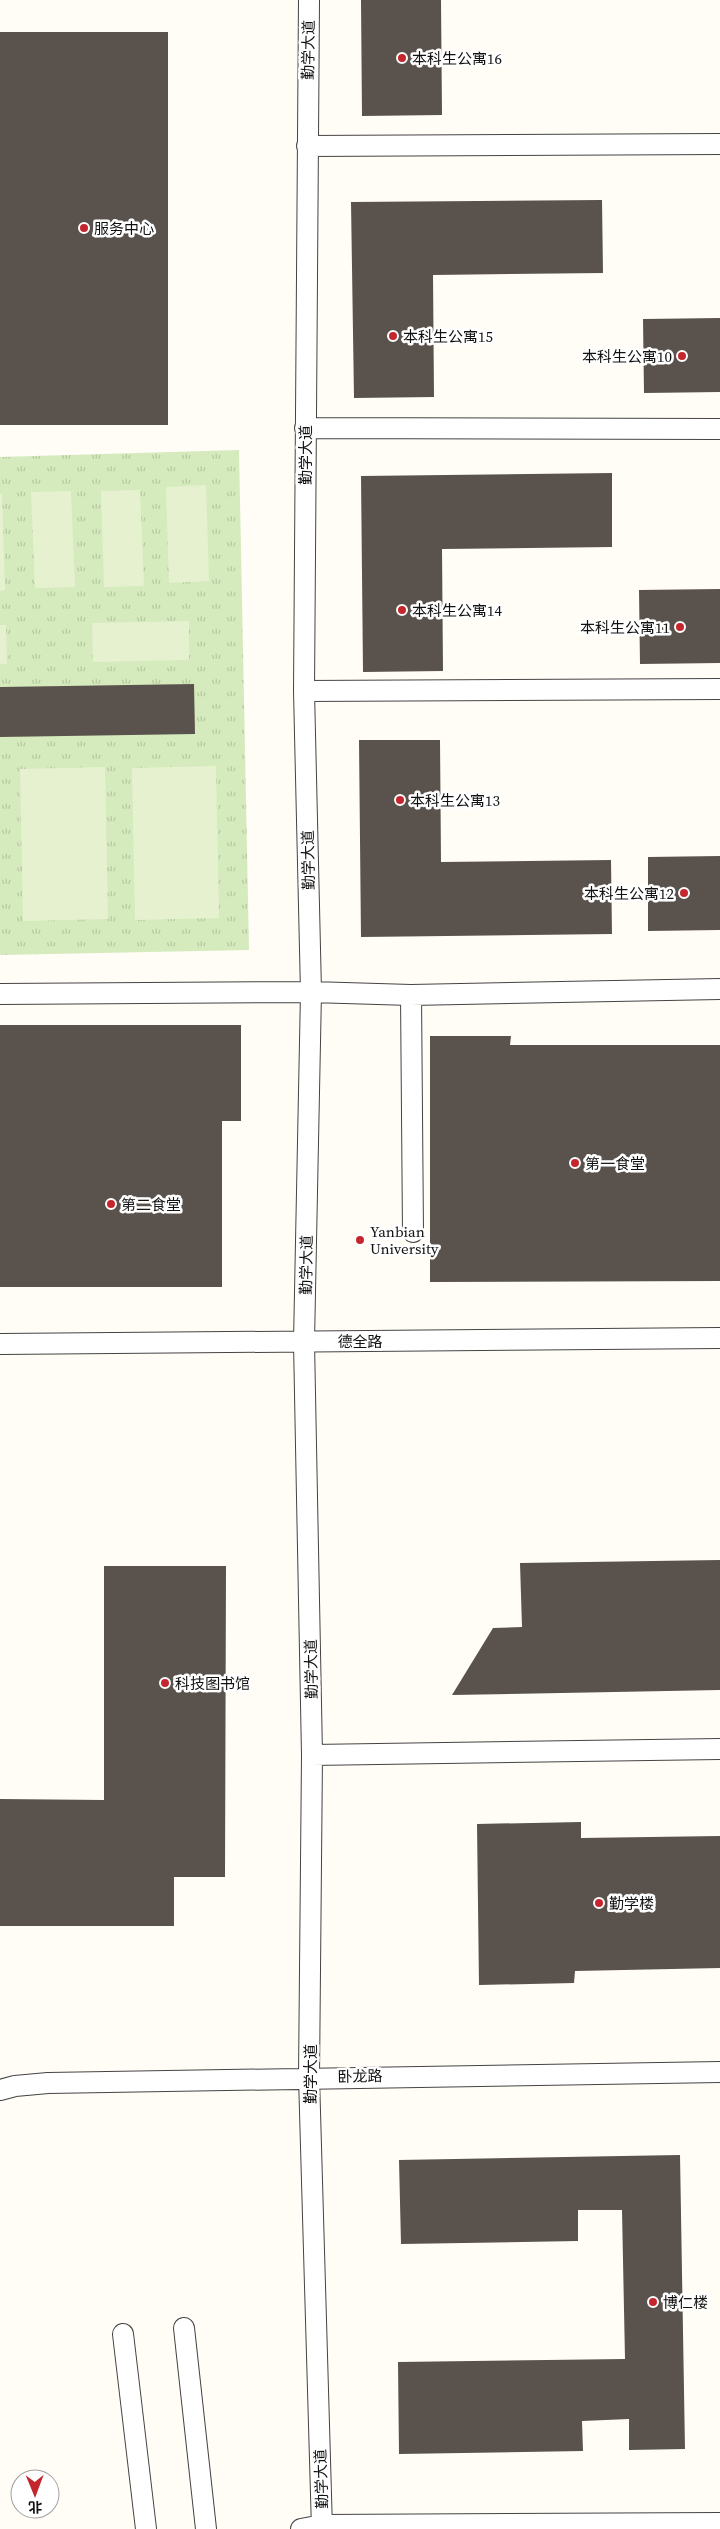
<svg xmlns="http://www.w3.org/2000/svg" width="720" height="2529" viewBox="0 0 720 2529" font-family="'Source Serif 4','Noto Sans SC',serif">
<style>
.grass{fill:url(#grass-tufts)}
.pitch{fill:#e6f2cf}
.building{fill:#5a524d}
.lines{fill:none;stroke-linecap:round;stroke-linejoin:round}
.service-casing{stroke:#444;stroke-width:22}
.service{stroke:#fff;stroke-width:20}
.poi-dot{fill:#c4262e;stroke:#fff;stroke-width:2}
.labels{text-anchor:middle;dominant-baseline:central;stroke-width:5;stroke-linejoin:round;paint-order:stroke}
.street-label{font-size:15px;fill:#111;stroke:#fff}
.poi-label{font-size:15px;fill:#111;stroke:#fff;text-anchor:start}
</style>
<defs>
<pattern id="grass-tufts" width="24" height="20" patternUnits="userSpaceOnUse" patternTransform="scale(1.25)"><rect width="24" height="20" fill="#d5ebbd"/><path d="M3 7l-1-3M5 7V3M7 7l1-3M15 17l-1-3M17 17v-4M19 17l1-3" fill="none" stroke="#b6c8a1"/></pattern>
</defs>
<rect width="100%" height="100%" fill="#fffdf5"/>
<path class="grass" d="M239 450 249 950 0 955V457Z"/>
<path class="pitch" d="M206 485 209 581 169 583 166 487Z
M140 490 144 586 104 587 101 491Z
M71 491 75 587 35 588 31 492Z
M0 494H2L5 590 0 591Z
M189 621V660L93 662 92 623Z
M0 625H6L7 664H0Z
M216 766 219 918 135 920 132 768Z
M105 767 108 919 23 921 20 769Z"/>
<path class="building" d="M361 0H441L442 115 362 116Z
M0 32H168V425H0Z
M602 200 603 273 433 275 434 397 354 398 351 202Z
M720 318V392L644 393 643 319Z
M612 473V547L442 549 443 671 363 672 361 476Z
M720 589V663L640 664 639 590Z
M194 684 195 734 0 737V687Z
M359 740H440L441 862 611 860 612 934 361 937Z
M720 856V930L648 931V857Z
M0 1025H241V1121H222V1287H0Z
M430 1036H511L510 1045H720V1281L430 1282Z
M720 1560V1690L452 1695 493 1628 522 1627 520 1563Z
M104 1566H226L225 1877H174V1926H0V1799L104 1800Z
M581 1822V1838L720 1836V1968L575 1971 574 1983 479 1985 477 1824Z
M680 2155 685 2449 629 2450V2419L582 2421 583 2451 399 2454 398 2362 625 2359 622 2210H578V2241L401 2244 399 2160Z"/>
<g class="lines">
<g class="service-casing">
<path id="service" d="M309 0 304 691 311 992 304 1342 312 1755 309 2077 322 2529
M307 146 720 144
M305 428 720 429
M304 691 720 689
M0 994 311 992 411 995 720 989
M411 995 413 1232
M0 1344 720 1338
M312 1755 720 1749
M0 2090 15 2086 48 2083 720 2072
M184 2328 206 2529
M123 2334 146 2529
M301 2529 322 2525 720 2523"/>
</g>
<use href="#service" class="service"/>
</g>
<g class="poi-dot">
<circle cx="402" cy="58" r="5"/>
<circle cx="84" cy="228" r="5"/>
<circle cx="393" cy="336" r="5"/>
<circle cx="682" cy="356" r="5"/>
<circle cx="402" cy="610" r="5"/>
<circle cx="680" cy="627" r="5"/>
<circle cx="400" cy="800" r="5"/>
<circle cx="684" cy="893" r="5"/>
<circle cx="575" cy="1163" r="5"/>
<circle cx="111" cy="1204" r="5"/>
<circle cx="360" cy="1240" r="5"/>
<circle cx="165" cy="1683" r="5"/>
<circle cx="599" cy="1903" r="5"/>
<circle cx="653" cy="2302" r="5"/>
</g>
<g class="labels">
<g class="street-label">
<text transform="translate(308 50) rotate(-89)">勤学大道</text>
<text transform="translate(305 455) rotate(-90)">勤学大道</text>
<text transform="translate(308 860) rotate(-91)">勤学大道</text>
<text transform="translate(306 1265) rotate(-89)">勤学大道</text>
<text x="360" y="1341">德全路</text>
<text transform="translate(311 1669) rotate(-91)">勤学大道</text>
<text transform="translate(310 2074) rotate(-90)">勤学大道</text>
<text transform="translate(360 2076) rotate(-1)">卧龙路</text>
<text transform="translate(321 2479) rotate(-92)">勤学大道</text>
</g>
<g class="poi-label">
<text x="412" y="58">本科生公寓16</text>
<text x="94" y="228">服务中心</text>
<text x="403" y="336">本科生公寓15</text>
<text x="672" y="356" text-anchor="end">本科生公寓10</text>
<text x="412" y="610">本科生公寓14</text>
<text x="670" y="627" text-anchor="end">本科生公寓11</text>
<text x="410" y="800">本科生公寓13</text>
<text x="674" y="893" text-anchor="end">本科生公寓12</text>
<text x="585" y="1163">第一食堂</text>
<text x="121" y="1204">第二食堂</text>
<text x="370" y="1231">Yanbian<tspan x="370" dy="17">University</tspan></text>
<text x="175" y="1683">科技图书馆</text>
<text x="609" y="1903">勤学楼</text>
<text x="663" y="2302">博仁楼</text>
</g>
</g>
<g transform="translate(35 2494) rotate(179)"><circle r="24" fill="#ffffff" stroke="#a0a0a0"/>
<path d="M0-4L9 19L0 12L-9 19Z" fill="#c4262e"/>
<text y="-8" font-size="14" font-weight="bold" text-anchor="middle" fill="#111111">北</text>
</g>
</svg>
